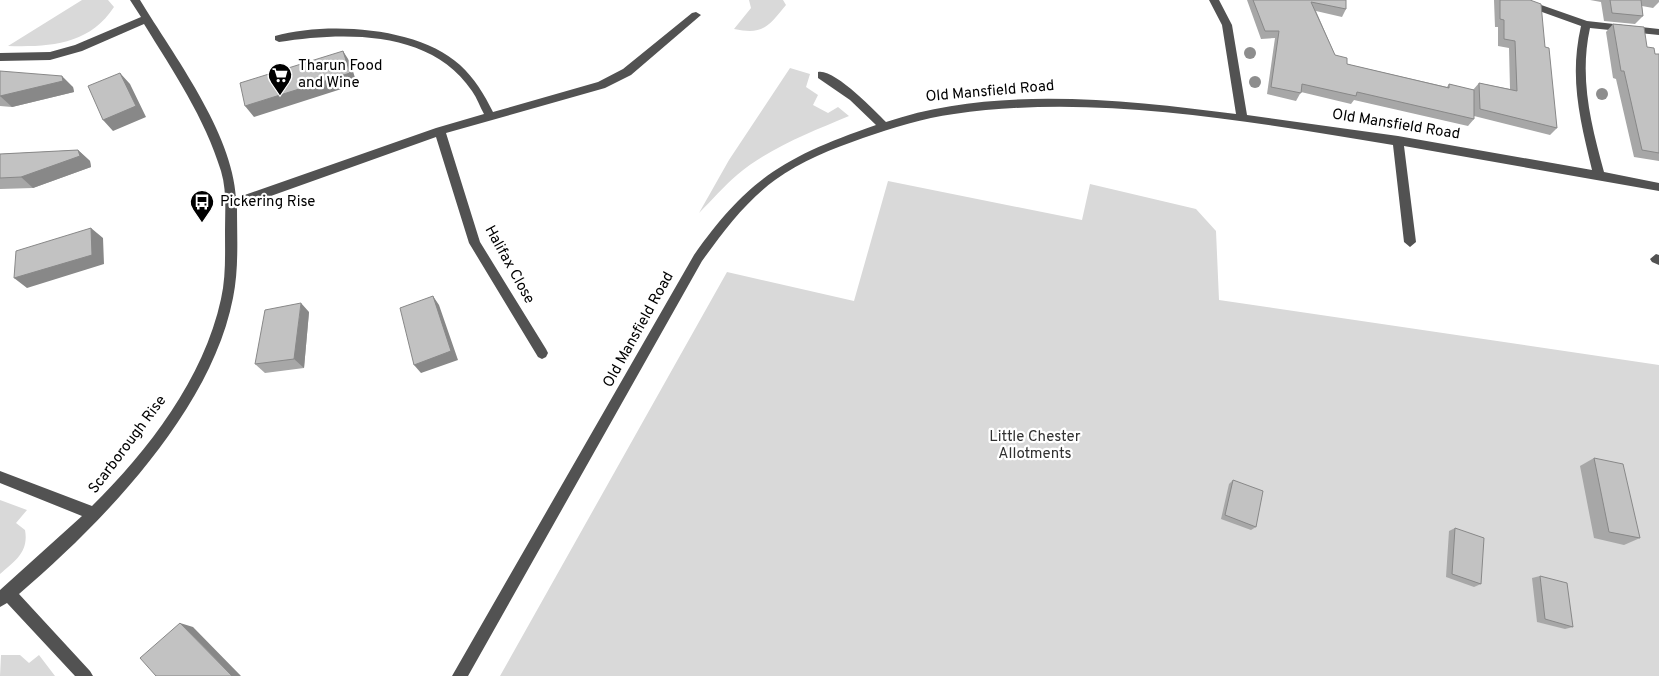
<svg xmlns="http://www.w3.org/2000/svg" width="1659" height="676" viewBox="0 0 1659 676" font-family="Overpass,sans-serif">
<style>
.green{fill:#d9d9d9}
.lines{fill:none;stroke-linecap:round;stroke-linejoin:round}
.minor{fill:#525252;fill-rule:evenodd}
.tree{fill:#8d8d8d}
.wall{fill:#a7a7a7}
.shaded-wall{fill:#888}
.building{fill:#c2c2c2;stroke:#888}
.labels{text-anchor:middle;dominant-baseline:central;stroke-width:4.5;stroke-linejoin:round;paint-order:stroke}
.poi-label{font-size:15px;fill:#000;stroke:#fff;text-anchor:start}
.street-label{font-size:15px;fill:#000;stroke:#fff}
.park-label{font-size:15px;fill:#303030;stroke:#fff}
</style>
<rect width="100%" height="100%" fill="#fff"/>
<path class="green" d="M82 0H108L114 7C89 45 50 47 8 46Z
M749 0H783L786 5C768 27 763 35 734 29L751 8Z
M790 68 810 74 806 87 818 95 813 105 828 113 838 107 849 116C811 132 769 148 737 175 724 186 712 200 699 213L729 160Z
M888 181 1082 220 1090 184 1196 209 1216 231 1219 300 1659 365V676H500L727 272 854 301Z
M0 500 27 510 16 523 25 530C29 552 15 561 0 574Z
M1 655H20L29 663 39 655 55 676H0Z"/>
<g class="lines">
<path class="minor" d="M130 0H140C174 56 232 132 236 198L436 128 484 114C480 107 477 98 472 91 431 29 343 32 279 42L275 40V36C328 21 419 27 460 65 475 79 484 94 493 112L598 82 623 69 692 13 696 12 701 15 631 75 605 88 446 133 480 242 546 349 548 353 546 357 542 359 538 357 469 243 436 137 237 208C237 237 239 269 233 298 211 411 103 522 19 594L90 671 93 676H75L7 603 0 607V590L82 516 0 483V471L92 506C148 451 204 378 221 299 226 277 225 254 225 231 225 212 227 191 221 171 205 118 173 71 144 24L82 51 50 60 0 61V53L50 52 75 45 141 17Z
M1209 0H1219L1232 25 1247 115 1398 136 1592 170C1580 119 1569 78 1581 26L1514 2 1512 0H1527L1587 21 1659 29V35L1590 28C1579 78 1591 124 1604 172L1659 183V191L1404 146 1416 242 1410 247 1404 242 1393 145C1252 122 1096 93 954 114 923 118 893 128 863 138 832 149 801 161 775 180 745 202 723 232 702 261L468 676H452L694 255C749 177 787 156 876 125L850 100 818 78V72C834 68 875 111 886 122 994 85 1125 100 1236 114L1222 25Z
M1656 254 1659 255V265L1652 262 1650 259Z"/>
</g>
<g class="tree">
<circle cx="1250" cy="53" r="6"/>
<circle cx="1255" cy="82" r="6"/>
<circle cx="1602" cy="94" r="6"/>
</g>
<path class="wall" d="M1247 0H1346V9L1342 17 1316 11 1335 55 1347 64 1447 87 1449 84 1473 90 1479 83 1510 89 1509 48 1498 46V27H1495L1494 0H1530L1545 47 1557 128 1550 135 1474 116V119L1468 126 1354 100 1351 104 1301 92 1296 101 1267 94 1275 38 1261 39Z
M1590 0H1659V2L1653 8 1642 6 1643 16 1635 24 1604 21 1601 2Z
M1613 24 1647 47 1655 54H1659V161L1634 157 1616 79 1613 78 1606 32Z
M0 71 73 87 74 92 12 107 0 106Z
M78 150 90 161 91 167 33 188 0 189V154Z
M309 312 304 368 265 373 255 364Z
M1594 458 1640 538 1624 545 1594 538 1580 466Z
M1233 480 1256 527 1251 530 1221 519 1229 484Z
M1455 528 1481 584 1474 587 1446 577 1449 531Z
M1540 576 1573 627 1565 629 1537 622 1532 578Z"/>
<path class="shaded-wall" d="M343 51 350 62 357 84 254 117 245 106Z
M120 73 130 84 146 117 113 131 103 120Z
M62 76 73 87 74 92 12 107 0 96Z
M78 150 90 161 91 167 33 188 21 177Z
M91 228 103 238 104 264 27 288 14 278Z
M433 296 439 305 458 360 421 373 414 365Z
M301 303 309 312 304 368 294 359Z
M180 623 193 627 241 676H232Z"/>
<path class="building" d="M1253 0H1346V9L1311 2 1335 55 1347 58V64L1449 88V84L1474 90V119L1357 92 1356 96 1302 84 1301 93 1271 87 1279 31H1265Z
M1500 0H1530L1541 4 1545 47 1549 48 1557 128 1480 109 1479 83 1517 91 1515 41 1504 39V20L1500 19Z
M1610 0H1641L1643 16 1612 13Z
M1613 24 1644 27 1647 47 1654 48 1655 54H1659V153L1642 150 1624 71H1621Z
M343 51 350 73 245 106 240 83Z
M0 71 62 76 63 81 0 96Z
M120 73 136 106 103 120 88 86Z
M78 150 80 156 21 177 0 178V154Z
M91 228 92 255 14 278 16 251Z
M433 296 451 351 414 365 400 308Z
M301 303 294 359 255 364 265 310Z
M1594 458 1623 464 1640 538 1609 532Z
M1233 480 1263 491 1256 527 1225 515Z
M1455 528 1484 538 1481 584 1452 574Z
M1540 576 1567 583 1573 627 1545 619Z
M180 623 232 676H156L140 658Z"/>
<defs>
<g id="supermarket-pin" transform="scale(1.25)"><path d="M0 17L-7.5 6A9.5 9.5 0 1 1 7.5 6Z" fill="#000" stroke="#fff"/><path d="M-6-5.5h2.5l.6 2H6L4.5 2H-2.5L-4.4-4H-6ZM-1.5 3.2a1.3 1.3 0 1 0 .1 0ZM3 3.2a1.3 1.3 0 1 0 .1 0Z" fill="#fff"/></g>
<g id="bus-pin" transform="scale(1.25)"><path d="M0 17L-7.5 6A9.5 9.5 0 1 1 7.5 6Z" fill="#000" stroke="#fff"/><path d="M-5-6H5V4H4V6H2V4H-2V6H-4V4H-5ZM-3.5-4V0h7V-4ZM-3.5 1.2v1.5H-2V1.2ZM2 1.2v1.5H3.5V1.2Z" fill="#fff"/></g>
</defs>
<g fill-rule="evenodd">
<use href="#supermarket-pin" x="280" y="75"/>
<use href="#bus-pin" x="202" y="202"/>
</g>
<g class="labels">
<g class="poi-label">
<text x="298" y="66">Tharun Food<tspan x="298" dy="17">and Wine</tspan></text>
<text x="220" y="202">Pickering Rise</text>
</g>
<g class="street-label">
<text transform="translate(990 92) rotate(-5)">Old Mansfield Road</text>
<text transform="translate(1396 125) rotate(9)">Old Mansfield Road</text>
<text transform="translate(509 265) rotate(61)">Halifax Close</text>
<text transform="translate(639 330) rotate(-61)">Old Mansfield Road</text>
<text transform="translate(128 445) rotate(-53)">Scarborough Rise</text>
</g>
<g class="park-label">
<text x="1035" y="437">Little Chester<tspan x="1035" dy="17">Allotments</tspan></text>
</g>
</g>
</svg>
